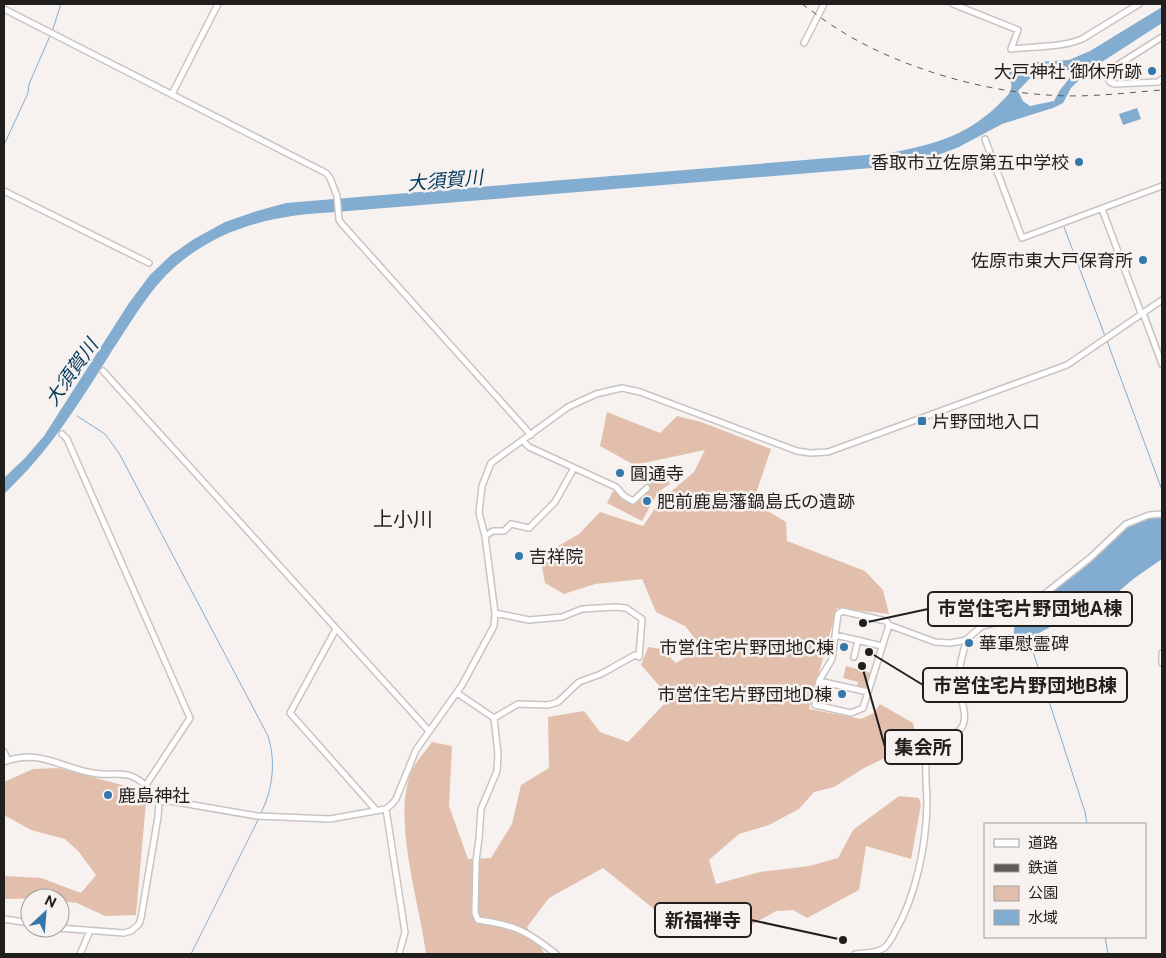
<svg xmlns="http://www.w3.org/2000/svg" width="1166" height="958" viewBox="0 0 1166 958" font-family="'Public Sans','Noto Sans JP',sans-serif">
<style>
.green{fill:#e1bfac}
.water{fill:#82add1;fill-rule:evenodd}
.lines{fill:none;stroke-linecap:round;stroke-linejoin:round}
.stream{stroke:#82add1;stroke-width:1}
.street-casing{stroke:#c9c4c1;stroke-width:8}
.street{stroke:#fff;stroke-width:5}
.rail{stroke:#5c5957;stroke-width:1;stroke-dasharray:6 6;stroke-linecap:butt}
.poi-dot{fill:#3278ad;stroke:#f7f2ef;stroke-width:2}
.labels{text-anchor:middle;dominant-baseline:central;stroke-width:5;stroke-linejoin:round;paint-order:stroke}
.poi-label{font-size:18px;fill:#211f1e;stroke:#f7f2ef;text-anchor:start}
.water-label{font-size:19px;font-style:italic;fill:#03395c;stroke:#f7f2ef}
.quarter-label{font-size:20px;fill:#211f1e;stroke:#f7f2ef}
.leader{fill:none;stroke:#211f1e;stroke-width:2}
.callout-dot{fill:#211f1e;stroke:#f7f2ef;stroke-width:2}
.callout{fill:#f7f2ef;stroke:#211f1e;stroke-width:2}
.callout-label{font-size:19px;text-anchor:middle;font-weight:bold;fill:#211f1e}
</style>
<rect width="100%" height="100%" fill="#f7f2ef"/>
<path class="green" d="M607 412 660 433 677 416 701 422 771 449 753 502 786 522 787 541 865 571 883 590 889 614 837 608 809 709 861 719 874 713 880 704 913 723 920 753 897 752 864 768 834 787 814 792 799 809 769 825 739 834 709 860 716 884 760 872 809 866 838 858 853 830 899 796 919 798 921 805 911 859 866 846 859 890 807 918 793 910 776 911 732 936 714 907 694 902 664 917 603 868 549 898 527 927 545 954H426C420 905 392 819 411 773 415 762 425 752 432 742L452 746 449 806 468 859 491 858 512 824 521 785 549 768 548 717 584 711 600 732 628 742 670 698 641 665 648 647 662 649 676 663 702 647 685 626 656 612 642 579 595 584 564 594 545 583 542 567 548 552 579 534 600 512 643 526 660 501 694 472 705 450 634 465 600 446Z
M661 469 670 484 658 492 642 521 607 503 613 491 637 503 651 475Z
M846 666 871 673 867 689 857 687 858 682 843 678Z
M58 768 126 786 146 802 136 915 105 916 77 903 60 901V898L4 899V876L41 878 81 893 96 875 79 852 65 839 31 830 4 815V782L33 769Z"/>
<path class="water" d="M1162 7V23L1088 71 1071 88 1063 103 1053 108 1002 124 959 147 928 159 896 166 336 212C279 215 230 224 183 260 153 283 134 318 113 349 80 402 50 451 4 494V478L25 458 44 436 129 303 150 275 171 255 194 239 225 222 257 211 286 203 890 153C936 144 970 135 1003 100 1010 94 1015 86 1008 77 1010 69 1013 66 1021 63L1069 60 1090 51ZM1076 70 1060 90 1054 101 1030 106 1023 101 1018 91 1034 74 1042 71Z
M1137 108 1141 119 1123 125 1119 114Z
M1162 517V559L1136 577 1119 591 1037 634 1033 639 1035 642V650H1030L1013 641 1015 621 1085 567 1125 529 1149 518Z"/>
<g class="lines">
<path class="stream" d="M52 32 61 4
M4 145 28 93 29 84 50 36
M1064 227 1105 336
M1107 341 1162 490
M77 416 105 434 119 453 268 736C276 761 273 789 261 813
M1032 649 1085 812 1087 824
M1105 937 1108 954
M191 954 258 820"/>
<g class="street-casing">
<path id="street" d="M953 4 1018 30 1011 49C1035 46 1060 48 1082 39L1139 4
M4 9 326 173 330 178 337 196 339 220 342 224 531 435
M1162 37 1105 73 1110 82 1114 84 1158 82 1162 79
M804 43 824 4
M172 94 218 4
M985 139 1022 238 1162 186
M4 191 149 263
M1102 209 1141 313
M1143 313 1162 364
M103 371 429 731
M62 434 67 439 190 718 146 785
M523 441 529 447 616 487 624 496 633 501 647 488
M485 536 493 531H504L511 524 529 528 555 502 574 468
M889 625 886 621 842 611 838 614 832 659 819 681 815 705 851 713 863 708 889 625 935 642 950 643 962 641 967 639 982 626 1013 619 1090 558 1126 524 1149 515 1162 514
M336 629 290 713 376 810
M835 635 882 646
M1162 653V663
M854 657 858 640
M819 681 868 692
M457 693 494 718 498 754 497 771 481 809 479 838 476 861 475 913 478 920C515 925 527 931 556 954
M494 718 518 704 548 705 558 702 579 682 601 674 635 655 639 657 642 619 626 608 615 607 582 609 562 617 529 620 495 613
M4 752 8 760
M4 762C38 748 61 768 93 773 105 776 120 772 131 776 144 781 151 791 159 802L170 801 257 816 330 819 386 809 392 804 396 799 416 750 462 685 494 626 495 613 491 582 485 536 479 513 482 486 491 463 568 407 596 394 613 390 622 388 640 392 797 451 810 453 828 452 1067 365 1162 300
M386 809 405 932 399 954
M4 919 30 923
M58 928 124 933 131 931 139 924 141 918 158 817 159 802
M80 954 90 931
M855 954C863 953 878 953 884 948 889 944 892 938 895 932 916 896 926 846 927 804 927 788 924 770 927 754 931 736 956 741 963 725 968 713 959 696 959 683 958 668 963 653 967 639"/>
</g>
<use href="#street" class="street"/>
<path class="rail" d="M802 4C812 11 822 19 833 26 892 65 978 91 1048 95 1086 98 1124 93 1162 90"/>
</g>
<g class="poi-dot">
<circle cx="1152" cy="71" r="5"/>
<circle cx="1079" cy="162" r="5"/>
<circle cx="1143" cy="260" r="5"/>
<rect x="917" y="416" width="10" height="10" rx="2.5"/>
<circle cx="620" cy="473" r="5"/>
<circle cx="647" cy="501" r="5"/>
<circle cx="519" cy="556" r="5"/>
<circle cx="969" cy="643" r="5"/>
<circle cx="844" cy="647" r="5"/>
<circle cx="842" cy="694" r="5"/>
<circle cx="108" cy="795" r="5"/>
</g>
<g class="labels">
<g class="poi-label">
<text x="1142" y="71" text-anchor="end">大戸神社 御休所跡</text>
<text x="1069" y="162" text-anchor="end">香取市立佐原第五中学校</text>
<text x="1133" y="260" text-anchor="end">佐原市東大戸保育所</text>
<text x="932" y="421">片野団地入口</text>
<text x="630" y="473">圓通寺</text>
<text x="657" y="501">肥前鹿島藩鍋島氏の遺跡</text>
<text x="529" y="556">吉祥院</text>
<text x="979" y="643">華軍慰霊碑</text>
<text x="834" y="647" text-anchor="end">市営住宅片野団地C棟</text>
<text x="832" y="694" text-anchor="end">市営住宅片野団地D棟</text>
<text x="118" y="795">鹿島神社</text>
</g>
<g class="water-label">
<text transform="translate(445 180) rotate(-5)">大須賀川</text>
<text transform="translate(71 372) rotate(-55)">大須賀川</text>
</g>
<g class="quarter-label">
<text x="403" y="519">上小川</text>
</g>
</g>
<path class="leader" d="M863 623L928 609M869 652L923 685M862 666L885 747M843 940L751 920"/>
<g class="callout-dot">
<circle cx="863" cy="623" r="5"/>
<circle cx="869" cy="652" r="5"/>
<circle cx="862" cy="666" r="5"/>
<circle cx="843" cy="940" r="5"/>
</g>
<g class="callout">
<rect x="928" y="592" width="204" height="34" rx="5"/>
<rect x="923" y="668" width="204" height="34" rx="5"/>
<rect x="885" y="730" width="77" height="34" rx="5"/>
<rect x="655" y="903" width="96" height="34" rx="5"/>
</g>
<g class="callout-label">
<text x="1030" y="615">市営住宅片野団地A棟</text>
<text x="1025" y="692">市営住宅片野団地B棟</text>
<text x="923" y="754">集会所</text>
<text x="703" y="927">新福禅寺</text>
</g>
<rect width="1166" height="958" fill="none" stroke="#211f1e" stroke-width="10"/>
<rect x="984" y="823" width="162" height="115" fill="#f7f2ef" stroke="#a19e9b"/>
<rect x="994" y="839" width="25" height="8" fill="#ffffff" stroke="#a19e9b"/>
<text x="1028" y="848" font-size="15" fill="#211f1e">道路</text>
<rect x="994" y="864" width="25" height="8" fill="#5c5957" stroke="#a19e9b"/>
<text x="1028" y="873" font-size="15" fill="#211f1e">鉄道</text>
<rect x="994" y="886" width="25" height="15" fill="#e1bfac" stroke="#a19e9b"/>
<text x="1028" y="898" font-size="15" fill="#211f1e">公園</text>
<rect x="994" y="910" width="25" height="15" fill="#82add1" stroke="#a19e9b"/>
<text x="1028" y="923" font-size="15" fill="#211f1e">水域</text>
<g transform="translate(45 913) rotate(26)"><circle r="24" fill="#f7f2ef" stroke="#a19e9b"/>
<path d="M0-4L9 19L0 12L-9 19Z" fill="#3278ad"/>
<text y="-8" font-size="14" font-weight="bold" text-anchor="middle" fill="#211f1e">N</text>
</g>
</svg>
